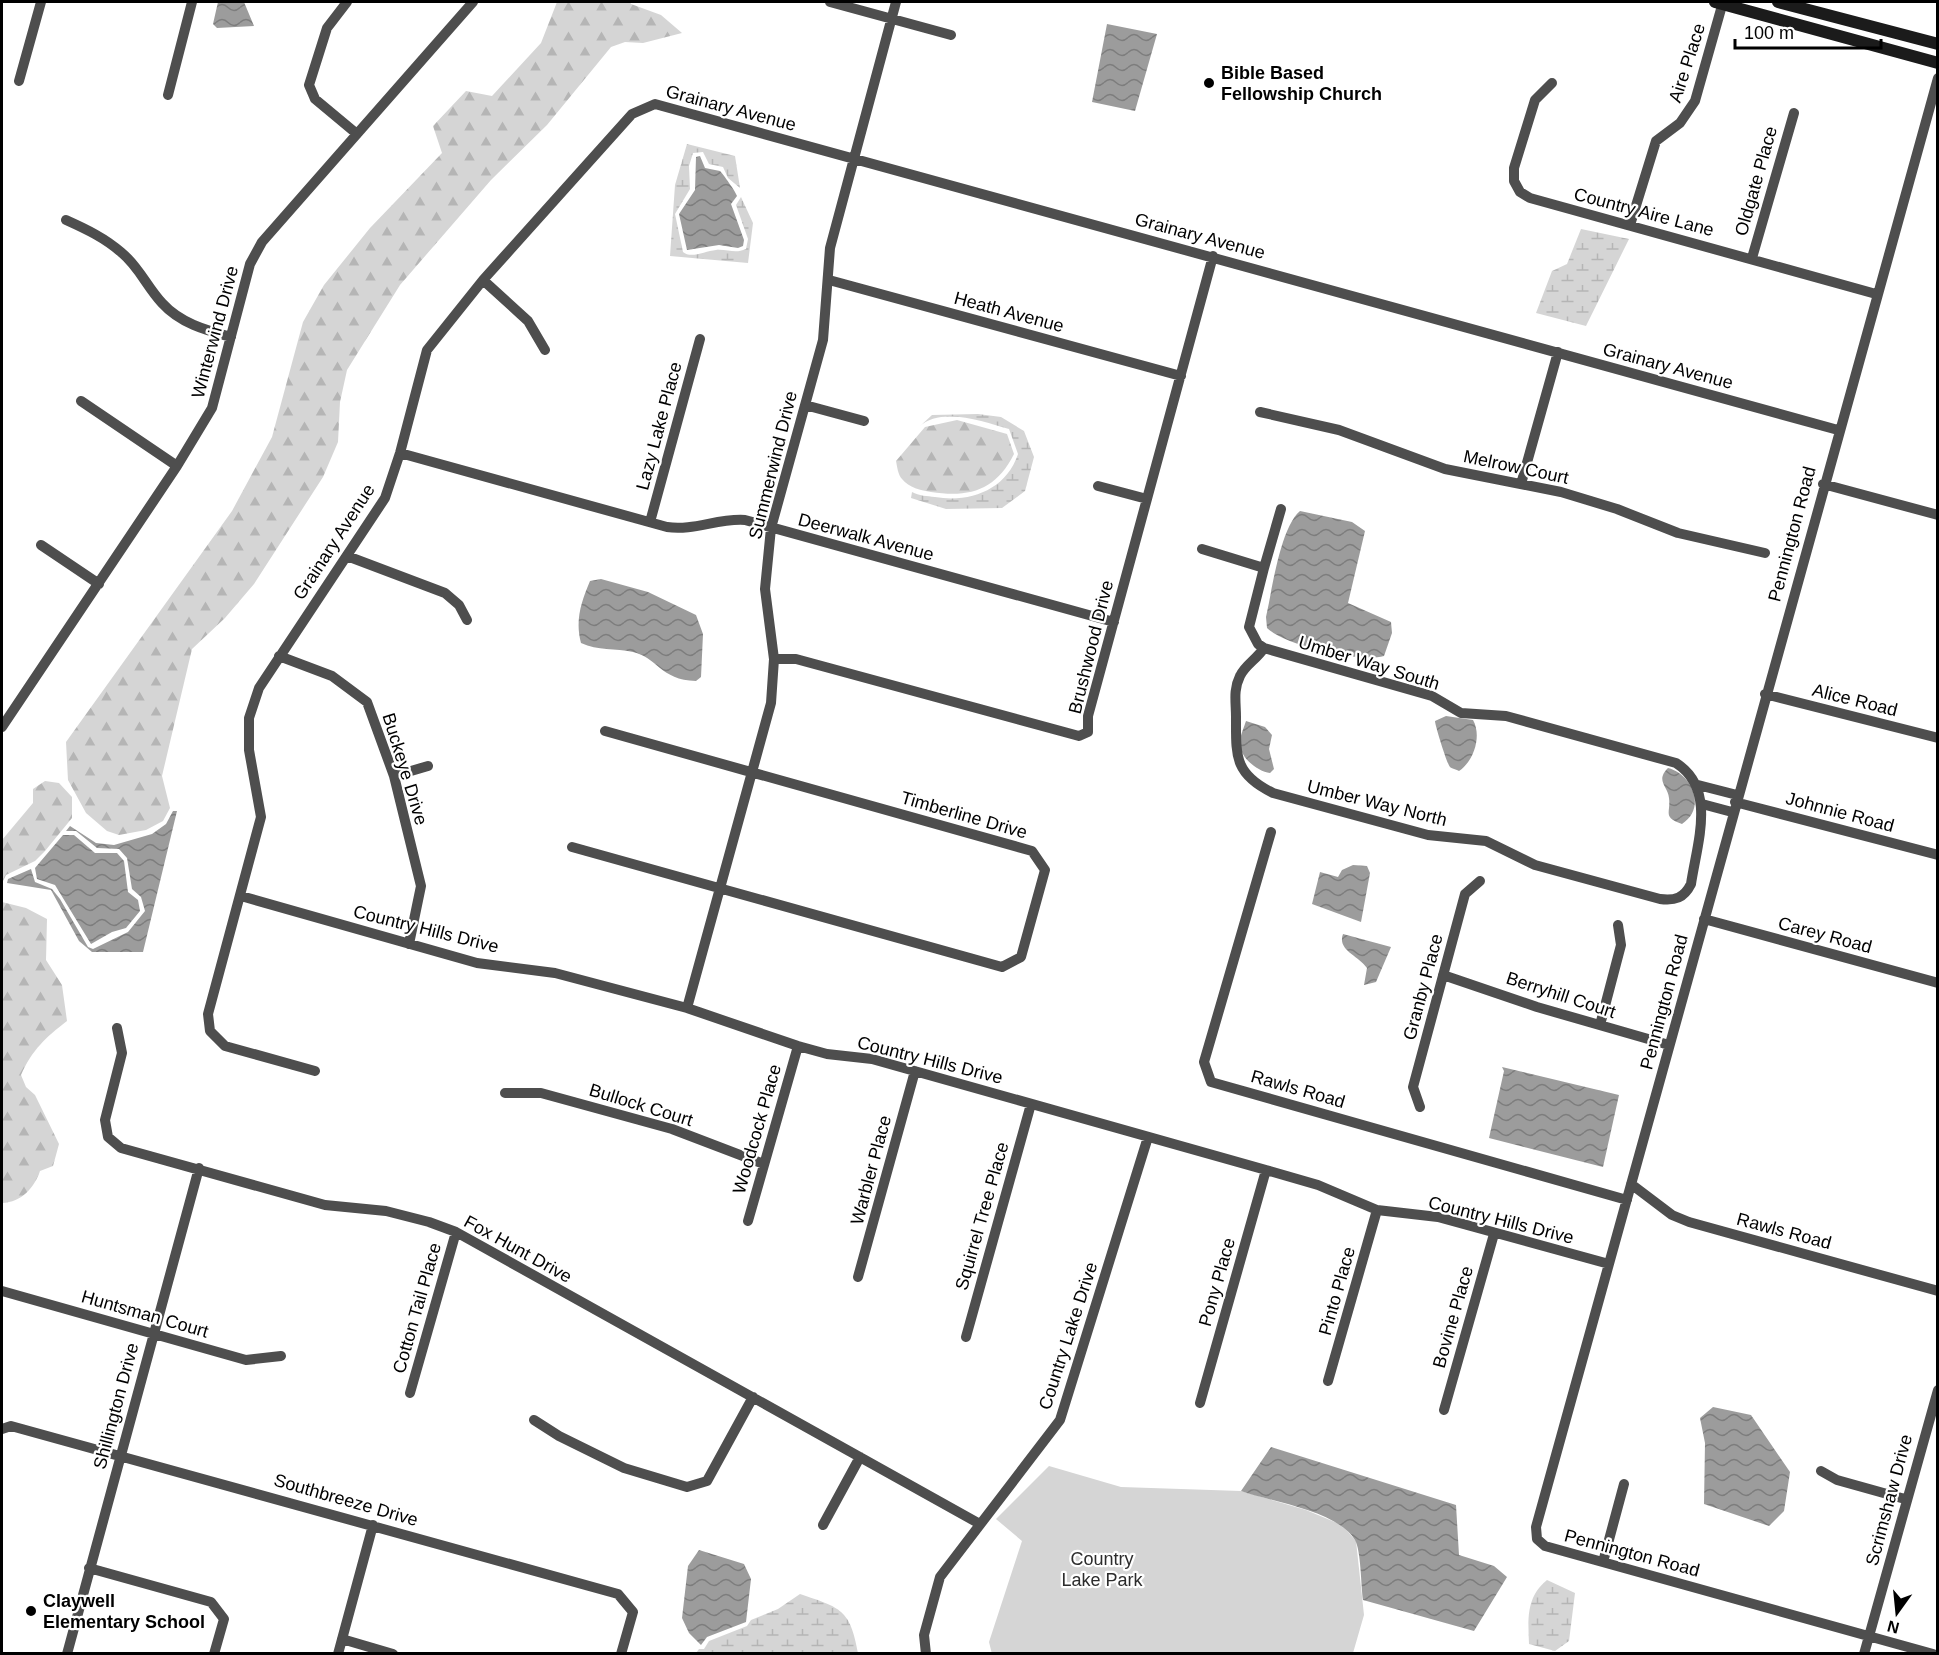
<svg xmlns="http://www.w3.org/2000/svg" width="1939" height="1655" viewBox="0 0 1939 1655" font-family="Arial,sans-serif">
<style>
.forest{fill:url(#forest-firs)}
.wetland{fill:url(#wetland-marsh)}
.park{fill:#d5d5d5}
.water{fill:url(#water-waves)}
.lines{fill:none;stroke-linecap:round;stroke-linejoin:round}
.minor{stroke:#4e4e4e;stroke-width:10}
.secondary{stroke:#1b1b1b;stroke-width:12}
.poi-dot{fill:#000;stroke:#fff;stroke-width:2}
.labels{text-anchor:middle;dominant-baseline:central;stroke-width:4.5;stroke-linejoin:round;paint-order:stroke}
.street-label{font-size:18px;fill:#000;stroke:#fff}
.poi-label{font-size:18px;font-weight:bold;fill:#000;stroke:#fff;text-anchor:start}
.park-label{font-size:18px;fill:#2c2c2c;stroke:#fff}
</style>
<defs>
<pattern id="forest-firs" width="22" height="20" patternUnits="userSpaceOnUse" patternTransform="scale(1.5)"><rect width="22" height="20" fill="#d5d5d5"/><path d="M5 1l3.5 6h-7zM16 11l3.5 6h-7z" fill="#b5b5b5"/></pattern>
<pattern id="wetland-marsh" width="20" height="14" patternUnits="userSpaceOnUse" patternTransform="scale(1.5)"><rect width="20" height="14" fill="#d5d5d5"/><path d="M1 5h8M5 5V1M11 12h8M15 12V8" fill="none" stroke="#b5b5b5"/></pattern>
<pattern id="water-waves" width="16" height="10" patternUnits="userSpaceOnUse" patternTransform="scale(1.5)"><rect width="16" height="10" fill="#9c9c9c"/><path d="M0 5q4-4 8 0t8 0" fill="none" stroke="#7d7d7d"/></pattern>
</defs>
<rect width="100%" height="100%" fill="#fff"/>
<path class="forest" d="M557 2H630L631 4 661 15 682 33 643 43 625 42 611 47 547 125 491 180 400 285 347 370 340 402 338 442 323 477 254 584 225 618 192 649 162 776 170 808 163 821 146 830 119 835 107 831 86 813 68 780 66 742 232 511 272 437 303 322 324 285 370 228 442 153 433 126 466 91 492 96 541 43Z
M957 420 1007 434 1014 454C996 490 970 498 931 492 921 490 909 488 902 479 898 475 897 466 896 461L925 427Z
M45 781 59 783 72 797V818L45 851 35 861 6 875 2 883V840L33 803V789Z
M2 902 26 908 47 919 46 960 62 985 67 1021C46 1037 32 1050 21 1075L26 1087 35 1095 59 1144 53 1166 40 1171C34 1188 22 1202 2 1203Z"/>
<path class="wetland" d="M687 144 735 156 740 188 728 178 723 167 709 164 703 152 693 153 689 166 690 189 675 214 683 252C691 259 705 251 716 250 728 249 735 254 746 249L748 239 736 205 741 197 753 223 748 263 670 256 675 185Z
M1581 229 1629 239 1586 326 1536 313 1552 271 1567 264Z
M978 414 1001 417 1024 431 1034 457 1025 491 1002 508 946 509 911 498 912 492C919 496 927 496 935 497 970 503 1006 490 1018 454L1009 429C984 422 941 406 919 427L932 415Z
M1547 1580 1575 1593 1569 1641 1555 1651 1529 1644C1528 1619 1526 1597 1547 1580Z
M800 1594C841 1608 850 1609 858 1653H696L699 1649H704L709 1641 747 1626 751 1620 778 1609Z"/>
<path class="park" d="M1049 1466 1121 1487 1241 1491 1306 1510 1342 1525 1356 1541 1364 1615 1353 1653 992 1654 989 1642 1022 1541 996 1519Z"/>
<path class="water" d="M218 2H244L254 26 217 28 213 24Z
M1107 24 1157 34 1135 111 1092 102Z
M700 156 705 168 720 171C723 174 736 192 737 196L731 204 744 240 743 246 738 248 719 245 687 250 679 214 695 190 696 157Z
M1300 511 1352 522 1365 531 1348 603 1391 622 1392 633 1384 656C1359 663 1286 646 1267 628L1266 617C1272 591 1280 528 1300 511Z
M601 579 648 592 696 615 703 634 701 677 696 681C660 680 657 657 633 652 615 648 598 651 581 643 575 621 581 602 590 581Z
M1446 716 1473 720C1482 736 1474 761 1459 771 1457 770 1451 768 1450 767 1447 764 1435 725 1435 721Z
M1246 721 1265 727 1272 735 1269 749 1274 769 1270 773C1256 771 1238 756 1240 740 1241 734 1244 727 1246 721Z
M1668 768C1692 774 1707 808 1682 824 1662 817 1671 813 1669 798 1668 786 1655 781 1668 768Z
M173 811H177L143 952H92L79 941 51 890 7 883 8 879 31 869 35 882 52 889 60 899 88 947 93 949 128 932 145 911 141 897 132 889 127 858 119 849 97 848 76 831H66L70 826 96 843 114 845 152 834 166 824Z
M63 835H74L95 853H117L124 861 128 892 138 900 140 911 126 928 112 932 91 944 55 885 37 879 35 868Z
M1353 865 1367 866 1370 873 1361 922 1312 904 1320 872 1338 877 1342 870Z
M1343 934 1391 947 1376 982 1364 985 1367 968C1358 955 1337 950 1343 934Z
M1502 1067 1619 1095 1603 1167 1489 1138 1504 1071Z
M1713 1407 1751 1415 1790 1472 1784 1511 1769 1526 1704 1504 1705 1443 1700 1418Z
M1271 1447 1456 1505 1459 1555 1494 1566 1507 1577 1474 1631 1363 1600C1361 1586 1361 1550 1355 1540 1338 1511 1272 1502 1241 1491Z
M699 1550 744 1564 751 1579 746 1622 707 1637 701 1645 689 1633 682 1618 688 1566Z"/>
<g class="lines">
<path class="minor" d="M347 2 327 28 309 85 315 99 357 134
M830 2 951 35
M19 81 41 2
M1552 83 1535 100 1514 168V181L1520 192 1530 198 1876 294
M168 95 192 2
M66 220C86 229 105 238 122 253 139 267 147 287 162 303 180 323 205 330 231 337
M1630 225 1656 141 1680 123 1695 101 1723 2
M1752 258 1794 113
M483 280 528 321 545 350
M829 280 1181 376
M81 401 177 466
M805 405 864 421
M1260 412 1339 430 1445 469 1561 492 1617 509 1678 533 1765 553
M400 453 667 527C694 531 718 518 745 520L1114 622
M1521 484 1558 352
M1823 484 1938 515
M1098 486 1147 499
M650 522 700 339
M41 545 99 584
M1202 549 1264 568 1281 509
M347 556 445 593 459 605 467 620
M1264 648C1257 659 1245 665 1240 676 1233 690 1236 702 1236 717 1236 756 1234 774 1273 793L1428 835 1486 841 1535 865 1660 899C1675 901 1684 898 1691 884 1697 843 1717 789 1676 763L1506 716 1461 713 1432 696 1264 648 1258 644 1249 627 1264 568
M279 656 332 676 367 702 394 776 421 886 409 944
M774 659H796L1079 736 1088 732V716L1213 256
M1765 694 1938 738
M2 727 177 466 212 408 250 264 262 242 473 2
M394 776 428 766
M1698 785 1737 795
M1735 802 1938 855
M1702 804 1732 812
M1271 832 1204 1062 1211 1082 1627 1200
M572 847 1002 967 1021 957 1045 870 1032 851 605 731
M241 896 477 963 555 973 687 1008 798 1046 827 1054 872 1059 1266 1170 1318 1185 1377 1210 1438 1217 1609 1264
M1704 919 1938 983
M1443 975 1537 1007 1669 1045
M687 1008 771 703 774 659 765 589 771 528 823 340 830 248 896 2
M1600 1025 1621 945 1618 925
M117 1028 122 1053 105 1120 108 1137 121 1148 325 1205 386 1211 429 1222 456 1232 980 1524
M315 1071 225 1046 210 1031 208 1014 261 817 249 750V718L259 688 385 498 400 453 427 350 483 280 632 114 655 104 1838 430
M505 1093H541L672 1129 764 1164
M1420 1107 1413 1087 1465 894 1480 881
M1631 1184 1672 1215 1689 1222 1938 1291
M748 1221 798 1046
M858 1277 915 1071
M2 1291 246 1360 281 1356
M966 1337 1031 1104
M1328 1381 1377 1210
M410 1393 456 1232
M1200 1403 1266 1170
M1444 1410 1494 1234
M534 1420 559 1436 624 1468 687 1487 707 1481 753 1397
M2 1429 11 1426 618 1594 633 1612 621 1654
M1821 1471 1837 1480 1905 1499
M823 1525 860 1457
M1603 1562 1624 1484
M89 1568 211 1602 224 1619 214 1654
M342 1639 393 1654
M67 1654 199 1168
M338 1654 373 1525
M926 1654 924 1635 940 1577 1060 1420 1148 1137
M1864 1654 1938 1390
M1933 1654 1545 1546 1537 1539 1536 1527 1938 78"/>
<path class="secondary" d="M1715 2 1938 63
M1778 2 1938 44"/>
</g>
<g class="poi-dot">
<circle cx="1209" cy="83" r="6"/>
<circle cx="31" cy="1611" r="6"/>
</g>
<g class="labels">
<g class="street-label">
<text transform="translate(1687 63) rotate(-72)">Aire Place</text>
<text transform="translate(731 108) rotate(15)">Grainary Avenue</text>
<text transform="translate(1756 181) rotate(-74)">Oldgate Place</text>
<text transform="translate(1644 212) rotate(15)">Country Aire Lane</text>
<text transform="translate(1200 236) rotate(15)">Grainary Avenue</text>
<text transform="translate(1009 312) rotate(15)">Heath Avenue</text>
<text transform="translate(215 332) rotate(-75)">Winterwind Drive</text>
<text transform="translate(1668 366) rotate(15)">Grainary Avenue</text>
<text transform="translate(659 426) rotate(-75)">Lazy Lake Place</text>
<text transform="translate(773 465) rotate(-76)">Summerwind Drive</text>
<text transform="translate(1516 467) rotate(12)">Melrow Court</text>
<text transform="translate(1792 534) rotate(-75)">Pennington Road</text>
<text transform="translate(866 537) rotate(15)">Deerwalk Avenue</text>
<text transform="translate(334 542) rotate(-57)">Grainary Avenue</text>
<text transform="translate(1091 647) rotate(-76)">Brushwood Drive</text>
<text transform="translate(1369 663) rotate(17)">Umber Way South</text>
<text transform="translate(1855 700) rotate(14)">Alice Road</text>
<text transform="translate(405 769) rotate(73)">Buckeye Drive</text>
<text transform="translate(1377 803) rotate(14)">Umber Way North</text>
<text transform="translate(1840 812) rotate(15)">Johnnie Road</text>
<text transform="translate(964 815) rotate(16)">Timberline Drive</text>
<text transform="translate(426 929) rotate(14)">Country Hills Drive</text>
<text transform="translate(1825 935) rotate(15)">Carey Road</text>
<text transform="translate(1423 987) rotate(-75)">Granby Place</text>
<text transform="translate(1561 995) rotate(18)">Berryhill Court</text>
<text transform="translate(1664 1002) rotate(-75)">Pennington Road</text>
<text transform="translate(930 1060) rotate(14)">Country Hills Drive</text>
<text transform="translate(1298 1089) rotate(16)">Rawls Road</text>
<text transform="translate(641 1105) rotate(17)">Bullock Court</text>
<text transform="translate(757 1129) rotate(-74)">Woodcock Place</text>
<text transform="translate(871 1170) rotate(-75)">Warbler Place</text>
<text transform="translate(982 1216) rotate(-74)">Squirrel Tree Place</text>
<text transform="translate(1501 1220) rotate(14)">Country Hills Drive</text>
<text transform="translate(1784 1231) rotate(15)">Rawls Road</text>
<text transform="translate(518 1249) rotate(29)">Fox Hunt Drive</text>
<text transform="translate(1217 1282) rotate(-74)">Pony Place</text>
<text transform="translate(1337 1291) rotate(-74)">Pinto Place</text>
<text transform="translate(417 1308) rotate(-74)">Cotton Tail Place</text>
<text transform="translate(145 1314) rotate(16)">Huntsman Court</text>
<text transform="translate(1453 1317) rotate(-74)">Bovine Place</text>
<text transform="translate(1068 1336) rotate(-72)">Country Lake Drive</text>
<text transform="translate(116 1406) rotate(-75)">Shillington Drive</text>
<text transform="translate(346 1500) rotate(16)">Southbreeze Drive</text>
<text transform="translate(1889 1500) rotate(-75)">Scrimshaw Drive</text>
<text transform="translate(1632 1553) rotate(15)">Pennington Road</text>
</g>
<g class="poi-label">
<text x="1221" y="73">Bible Based<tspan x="1221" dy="21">Fellowship Church</tspan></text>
<text x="43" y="1601">Claywell<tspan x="43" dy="21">Elementary School</tspan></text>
</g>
<g class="park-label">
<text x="1102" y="1559">Country<tspan x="1102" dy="21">Lake Park</tspan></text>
</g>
</g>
<rect width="1939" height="1655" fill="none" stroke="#000000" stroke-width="6"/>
<g transform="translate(1897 1613) rotate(195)" stroke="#ffffff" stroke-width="4.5" paint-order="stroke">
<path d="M0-4.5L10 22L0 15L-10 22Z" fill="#000000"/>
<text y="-9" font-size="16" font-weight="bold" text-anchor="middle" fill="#000000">N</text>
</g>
<path d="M1735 39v9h146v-9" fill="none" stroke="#000000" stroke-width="3"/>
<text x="1744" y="39" font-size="18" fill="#000000" stroke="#ffffff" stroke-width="4.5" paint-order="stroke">100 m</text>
</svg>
